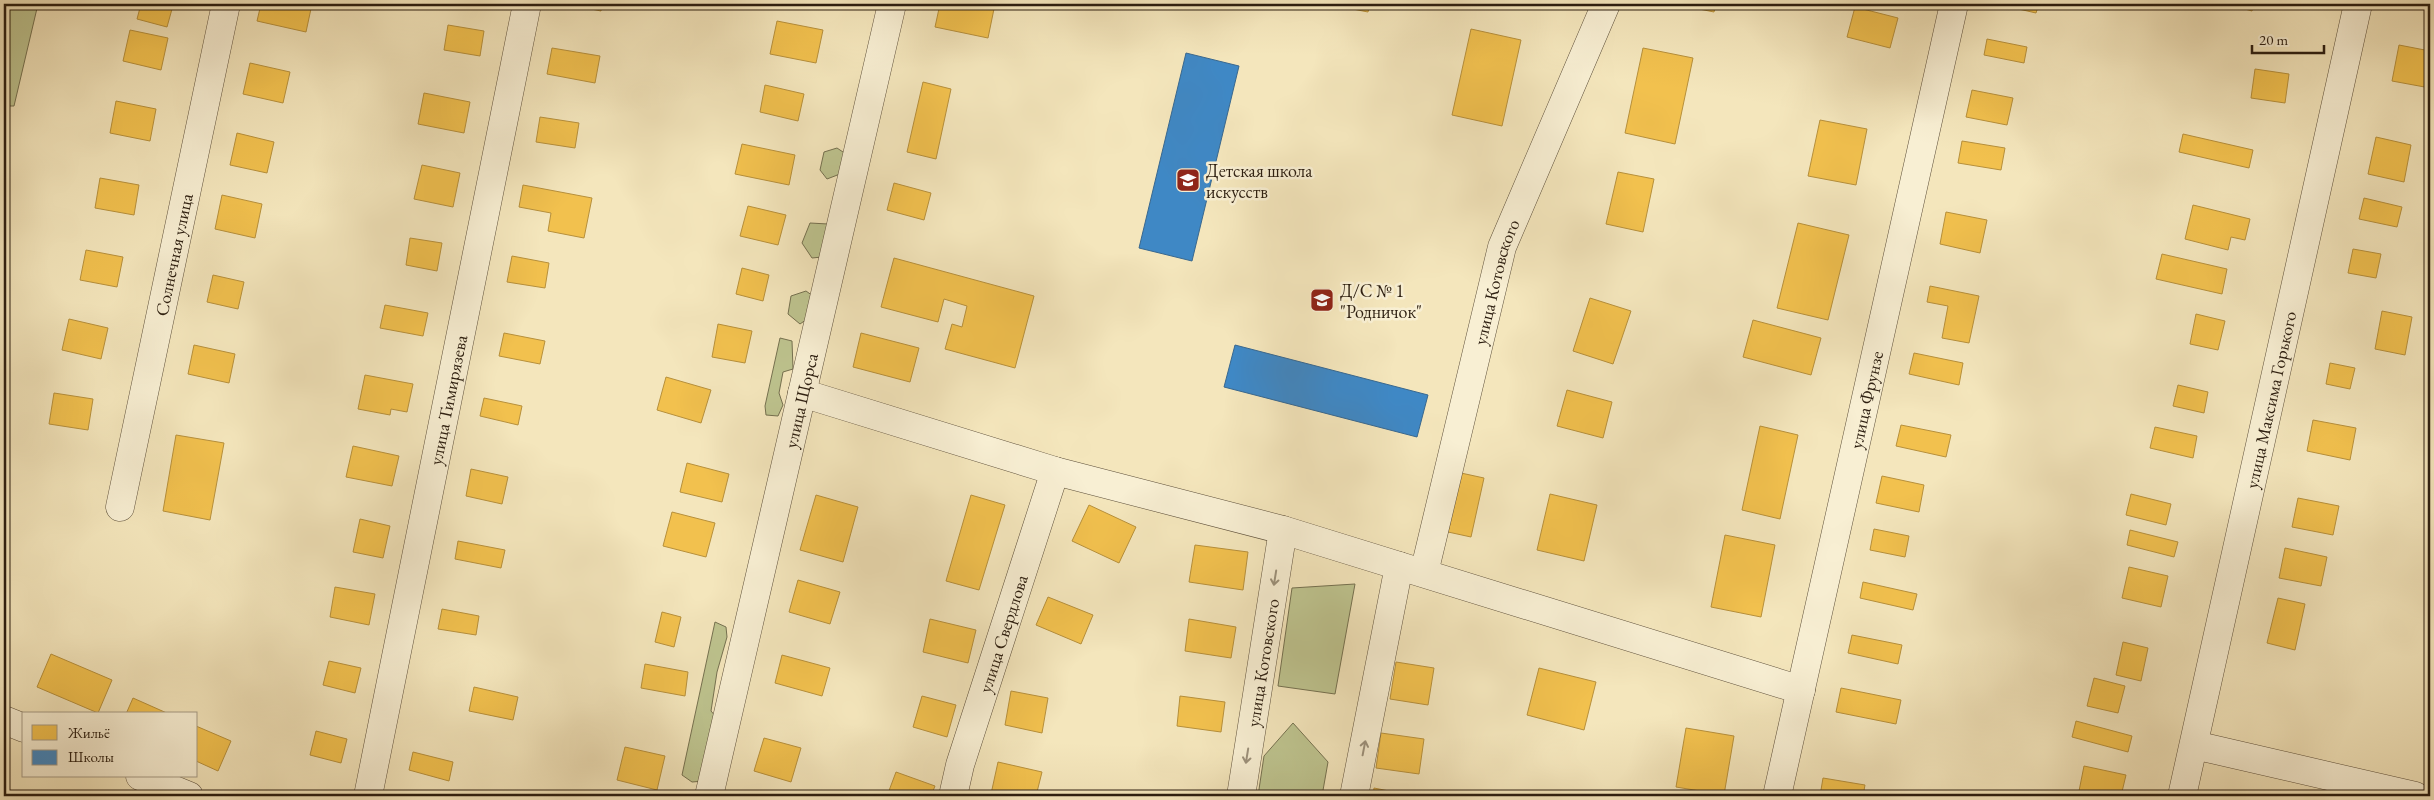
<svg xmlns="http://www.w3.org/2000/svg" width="2434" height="800" viewBox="0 0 2434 800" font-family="'EB Garamond',serif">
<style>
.green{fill:#bec48f;stroke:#757150}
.homes{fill:#f2c14e;stroke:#b7903b}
.schools{fill:#3f88c5;stroke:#39688f}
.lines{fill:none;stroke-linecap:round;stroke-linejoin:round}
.minor-casing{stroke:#5e503b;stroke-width:29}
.minor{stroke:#f8efd3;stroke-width:28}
.oneway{stroke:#9c917b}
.labels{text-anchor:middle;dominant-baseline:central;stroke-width:5;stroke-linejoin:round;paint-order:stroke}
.poi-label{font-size:18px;fill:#2c1e10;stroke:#f8efd3;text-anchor:start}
.street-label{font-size:18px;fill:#2c1e10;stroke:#f8efd3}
</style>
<rect width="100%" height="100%" fill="#f4e6bc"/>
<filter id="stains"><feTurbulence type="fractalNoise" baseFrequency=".004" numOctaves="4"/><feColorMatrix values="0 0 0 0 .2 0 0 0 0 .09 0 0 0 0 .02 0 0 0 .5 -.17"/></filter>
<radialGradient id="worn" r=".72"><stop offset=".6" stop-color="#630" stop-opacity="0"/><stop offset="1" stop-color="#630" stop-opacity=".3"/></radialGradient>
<path class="green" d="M4 4H38L14 106H4Z
M837 148 846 154 840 174 827 179 820 170 824 152Z
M810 223 828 224 822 257 812 258 802 243Z
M806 291 813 296V315L800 324 788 314 791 296Z
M780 338 792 341 793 369 783 372 779 393 783 405 778 416 766 415 765 406Z
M1355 584 1335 694 1278 686 1292 588Z
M715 622 726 627 727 637 717 672 711 711 717 718 704 781 692 782 682 775Z
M1293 723 1328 762 1322 796H1258L1264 756Z"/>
<path class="homes" d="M141 4H154L172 9 167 27 137 19Z
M261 4H312L306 32 257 21Z
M567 4H602L601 11Z
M940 4H995L988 38 935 27Z
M1327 4H1370L1368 12Z
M1675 4H1716L1714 12Z
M1997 4H2039L2036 13Z
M2227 4H2254L2252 11Z
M1855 7 1898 18 1890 48 1847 37Z
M777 21 823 30 816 63 770 54Z
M448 25 484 31 480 56 444 50Z
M1471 29 1521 40 1502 126 1452 115Z
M130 30 168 38 161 70 123 61Z
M1987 39 2027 47 2024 63 1984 55Z
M2399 45 2430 51V88L2392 81Z
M552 48 600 56 595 83 547 74Z
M1643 48 1693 58 1675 144 1625 133Z
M250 63 290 72 283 103 243 94Z
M2255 69 2289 74 2285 103 2251 98Z
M923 82 951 89 936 159 907 152Z
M765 85 804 94 798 121 760 112Z
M1972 90 2013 98 2007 125 1966 117Z
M424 93 470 102 464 133 418 124Z
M116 101 156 109 150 141 110 133Z
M540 117 579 123 575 148 536 142Z
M1820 120 1867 129 1856 185 1808 176Z
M237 133 274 142 267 173 230 165Z
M2183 134 2253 150 2249 168 2179 152Z
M2376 137 2411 145 2404 182 2368 174Z
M1962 141 2005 148 2001 170 1958 163Z
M742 144 795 155 789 185 735 174Z
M422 165 460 173 453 207 414 199Z
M1618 172 1654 179 1643 232 1606 224Z
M100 178 139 185 134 215 95 208Z
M894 183 931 193 924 220 887 210Z
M523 185 592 198 584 238 548 231 551 213 519 207Z
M222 195 262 204 255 238 215 229Z
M2364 198 2402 207 2397 227 2359 219Z
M2193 205 2250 219 2245 240 2231 237 2228 250 2185 239Z
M748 206 786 215 778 245 740 236Z
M1946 212 1987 220 1980 253 1940 244Z
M1798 223 1849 235 1828 320 1777 308Z
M410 238 442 243 437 271 406 265Z
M2353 249 2381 254 2376 278 2348 273Z
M86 250 123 257 117 287 80 280Z
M2162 254 2227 269 2222 294 2156 279Z
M512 256 549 263 545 288 507 282Z
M894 258 1034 296 1015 368 945 349 952 324 962 327 967 306 944 299 938 322 881 307Z
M742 268 769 275 763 301 736 294Z
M213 275 244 282 238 309 207 302Z
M1930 286 1979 296 1969 343 1942 338 1948 306 1927 302Z
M1590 298 1631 311 1613 364 1573 351Z
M385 305 428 313 423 336 380 328Z
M2382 311 2412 317 2405 355 2375 349Z
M2196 314 2225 321 2218 350 2190 344Z
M69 319 108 328 101 359 62 350Z
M1753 320 1821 338 1811 375 1743 357Z
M718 324 752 331 745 363 712 357Z
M504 333 545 341 540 364 499 356Z
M861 333 919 348 910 382 853 367Z
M194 345 235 354 229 383 188 374Z
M1914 353 1963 363 1959 385 1909 374Z
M2330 363 2355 368 2350 389 2326 384Z
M365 375 413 384 407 412 391 409 390 415 358 409Z
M666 377 711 390 701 423 657 410Z
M2178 385 2208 392 2204 413 2173 406Z
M1567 390 1612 402 1603 438 1557 426Z
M54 393 93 399 88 430 49 424Z
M484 398 522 406 518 425 480 416Z
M2313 420 2356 428 2350 460 2307 451Z
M1901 425 1951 435 1946 457 1896 446Z
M1760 426 1798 435 1780 519 1742 510Z
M2155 427 2197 436 2193 458 2150 448Z
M176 435 224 443 210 520 163 511Z
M353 446 399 456 392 486 346 477Z
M687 463 729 474 722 502 680 492Z
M471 469 508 477 502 504 466 496Z
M1461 473 1484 478 1471 537 1448 532Z
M1882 476 1924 485 1919 512 1876 503Z
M1550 494 1597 505 1584 561 1537 550Z
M2131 494 2171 504 2166 525 2126 515Z
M816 495 858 507 843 562 800 550Z
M971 495 1005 505 979 590 946 581Z
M2298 498 2339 506 2333 535 2292 527Z
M1089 505 1136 527 1119 563 1072 541Z
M672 512 715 523 706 557 663 546Z
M360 519 390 526 383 558 353 552Z
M1874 529 1909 536 1905 557 1870 550Z
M2130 530 2178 542 2174 557 2127 545Z
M1725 535 1775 545 1761 617 1711 607Z
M458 541 505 550 501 568 455 559Z
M1195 545 1248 552 1243 590 1189 582Z
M2285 548 2327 557 2321 586 2279 578Z
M2129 567 2168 576 2161 607 2122 598Z
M798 580 840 592 830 624 789 612Z
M1863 582 1917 594 1913 610 1860 598Z
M335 587 375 594 369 625 330 617Z
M1048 597 1093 615 1081 644 1036 625Z
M2278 598 2305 604 2295 650 2267 643Z
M442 609 479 616 476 635 438 629Z
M662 612 681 617 674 647 655 642Z
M930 619 976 630 968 663 923 652Z
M1189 619 1236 627 1231 658 1185 651Z
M1852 635 1902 645 1898 664 1848 653Z
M2123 642 2148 648 2141 681 2116 675Z
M51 654 112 680 98 713 37 687Z
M782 655 830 668 822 696 775 683Z
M329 661 361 668 355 693 323 685Z
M1396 662 1434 668 1428 705 1390 699Z
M645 664 688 672 685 696 641 688Z
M1539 668 1596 682 1584 730 1527 715Z
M2094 678 2125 686 2118 713 2087 706Z
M474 687 518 697 513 720 469 711Z
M1841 688 1901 700 1896 724 1836 712Z
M1011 691 1048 698 1042 733 1005 725Z
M922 696 956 705 947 737 913 727Z
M1180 696 1225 702 1221 732 1177 726Z
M133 698 169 714H126Z
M2076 721 2132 736 2128 752 2072 737Z
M196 726 231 741 218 771 196 761Z
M1686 728 1734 736 1724 795 1676 787Z
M316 731 347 739 341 763 310 755Z
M1381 733 1424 739 1419 774 1376 768Z
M764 738 801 748 791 782 754 771Z
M625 747 665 756 657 790 617 780Z
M413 752 453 762 449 781 409 770Z
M998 762 1042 772 1036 796 991 794Z
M2084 766 2126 775 2121 796H2078Z
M896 772 935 786 931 796H887Z
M1823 778 1865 785 1863 796H1820Z
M1374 788 1409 795V796H1373Z"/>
<path class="schools" d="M1186 53 1239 66 1192 261 1139 248Z
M1235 345 1428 395 1417 437 1224 387Z"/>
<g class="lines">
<g class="minor-casing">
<g id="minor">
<path d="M802 393 1055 471 1283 530 1801 690"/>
<path id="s1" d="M120 507 226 4"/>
<path id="s2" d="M1424 573 1502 247 1606 4"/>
<path d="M4 720 24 728"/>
<path d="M2194 745 2415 796"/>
<path d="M140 776 189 796"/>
<path id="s3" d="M368 796 527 4"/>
<path id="s4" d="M709 796 892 4"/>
<path id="s5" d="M953 796 960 765 1055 471"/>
<path id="s6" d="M1241 796 1283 530"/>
<path d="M1354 796 1399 566"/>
<path id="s7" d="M1777 796 1954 4"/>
<path id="s8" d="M2182 796 2358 4"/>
</g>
</g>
<use href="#minor" class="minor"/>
</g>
<defs><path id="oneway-shaft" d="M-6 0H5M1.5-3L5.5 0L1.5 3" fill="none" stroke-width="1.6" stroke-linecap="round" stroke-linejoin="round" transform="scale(1.25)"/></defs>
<g class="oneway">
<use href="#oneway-shaft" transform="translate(1275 578) rotate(99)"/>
<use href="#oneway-shaft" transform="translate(1364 748) rotate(-79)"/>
<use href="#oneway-shaft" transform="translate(1247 756) rotate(99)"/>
</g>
<defs>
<g id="school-square" transform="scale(1.25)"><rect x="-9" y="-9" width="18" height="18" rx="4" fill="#8f2418" stroke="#f8efd3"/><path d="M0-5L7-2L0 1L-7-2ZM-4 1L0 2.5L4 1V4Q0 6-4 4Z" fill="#fff"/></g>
</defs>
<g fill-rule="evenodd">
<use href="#school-square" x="1188" y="180"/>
<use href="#school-square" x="1322" y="300"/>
</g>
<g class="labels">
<g class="poi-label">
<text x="1206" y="170">Детская школа<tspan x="1206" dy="21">искусств</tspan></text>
<text x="1340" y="290">Д/С № 1<tspan x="1340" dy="21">"Родничок"</tspan></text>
</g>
<g class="street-label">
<text stroke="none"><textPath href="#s1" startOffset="258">Солнечная улица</textPath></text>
<text stroke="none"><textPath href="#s2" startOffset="300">улица Котовского</textPath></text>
<text stroke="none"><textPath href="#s3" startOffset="404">улица Тимирязева</textPath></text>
<text stroke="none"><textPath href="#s4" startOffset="406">улица Щорса</textPath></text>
<text stroke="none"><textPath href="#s7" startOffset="406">улица Фрунзе</textPath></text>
<text stroke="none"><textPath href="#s8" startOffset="406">улица Максима Горького</textPath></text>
<text stroke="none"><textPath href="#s5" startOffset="170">улица Свердлова</textPath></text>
<text stroke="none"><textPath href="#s6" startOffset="135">улица Котовского</textPath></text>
</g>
</g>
<rect width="2434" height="800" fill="none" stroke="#f4e6bc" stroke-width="20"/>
<rect x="5" y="5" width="2424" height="790" fill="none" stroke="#2c1e10" stroke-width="2.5"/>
<rect x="10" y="10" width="2414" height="780" fill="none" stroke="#2c1e10"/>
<rect x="22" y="712" width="175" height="65" fill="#f8efd3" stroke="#a69b85"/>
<rect x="32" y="725" width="25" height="15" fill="#f2c14e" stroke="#a69b85"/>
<text x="68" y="738" font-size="15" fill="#2c1e10">Жильё</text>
<rect x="32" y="750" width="25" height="15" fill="#3f88c5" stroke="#a69b85"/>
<text x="68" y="762" font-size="15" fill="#2c1e10">Школы</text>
<path d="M2252 45v8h72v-8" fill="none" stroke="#2c1e10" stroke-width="2.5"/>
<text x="2259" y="45" font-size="15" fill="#2c1e10" stroke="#f8efd3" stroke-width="4" paint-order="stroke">20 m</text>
<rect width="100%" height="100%" filter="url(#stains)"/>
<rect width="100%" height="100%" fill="url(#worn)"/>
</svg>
